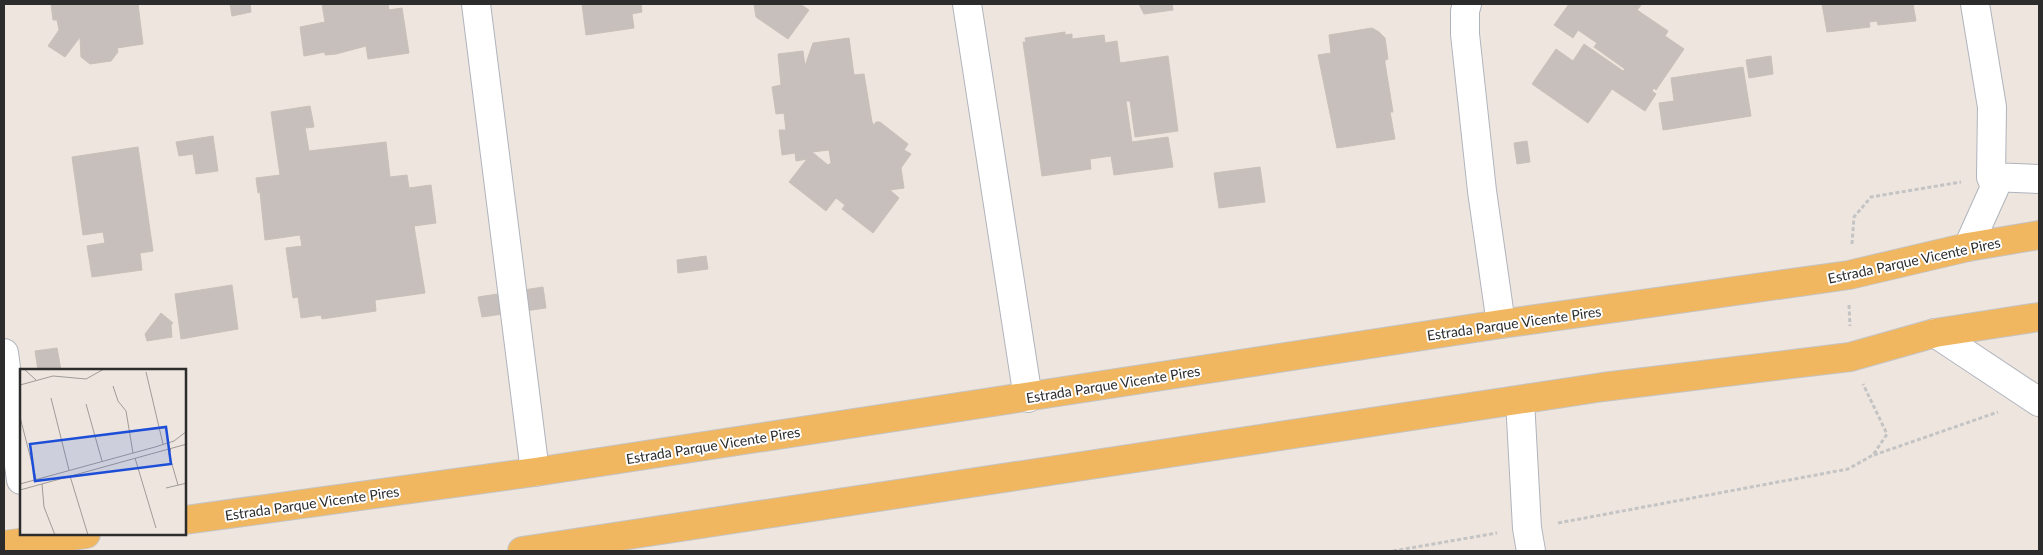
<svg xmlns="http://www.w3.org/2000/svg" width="2043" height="555" viewBox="0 0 2043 555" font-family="Lato,sans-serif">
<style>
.building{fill:#c6bfbb;stroke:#c9c0b8;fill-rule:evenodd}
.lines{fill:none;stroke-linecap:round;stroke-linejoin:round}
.street-casing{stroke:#afb4bc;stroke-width:30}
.primary-casing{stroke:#c4c4c4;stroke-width:30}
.path{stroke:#c4c4c4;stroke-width:3;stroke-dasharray:4 2.5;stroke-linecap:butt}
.street{stroke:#fff;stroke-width:28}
.primary{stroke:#f1b760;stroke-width:28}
.labels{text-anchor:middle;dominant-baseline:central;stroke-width:4;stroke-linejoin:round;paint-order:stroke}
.street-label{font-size:14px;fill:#2c2c2c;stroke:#fff}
.inset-road{fill:none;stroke:#a09b97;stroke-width:1}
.view{fill:#1d4ed8;fill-opacity:0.15;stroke:#1d4ed8;stroke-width:2.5}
.inset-edge{fill:none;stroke:#2c2c2c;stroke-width:2.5}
</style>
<rect width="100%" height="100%" fill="#eee5df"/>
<path class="building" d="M51 4H138L143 44 117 48 118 52 111 61 90 64 81 57 80 37 65 57 48 46 59 30 57 20H53Z
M230 4H250L251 12 232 16Z
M322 4H388L389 10 402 8 409 53 368 59 366 46 336 54 325 55V52L304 56 300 27 325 22Z
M582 4H641L642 12 632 14 634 28 586 35Z
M754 4H800L809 10 788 39 756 17Z
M1139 4H1172L1173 10 1144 14Z
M1569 4H1642L1637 10 1668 31 1665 36 1684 49 1656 90 1654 88 1652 91 1656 94 1645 111 1612 89 1588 123 1532 84 1556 49 1573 61 1584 44 1623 71 1625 69 1594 47 1597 43 1578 30 1573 38 1554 25Z
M1822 4H1913L1916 21 1878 25 1877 21 1869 22 1870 27 1827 32Z
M1372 28 1379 32 1385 38 1388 59 1385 60V63L1393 112H1390L1395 139 1337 148 1318 55 1331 53 1329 35Z
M1065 32V35L1072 34V39L1104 35 1105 43 1117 41 1120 63 1168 56 1178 131 1135 137 1130 101H1126L1132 142 1168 137 1173 167 1114 175 1111 156 1090 159 1091 169 1042 176 1023 42H1026L1025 38Z
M849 38 854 75 864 74 872 122 874 125 876 122H880L908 144 904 150 911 154 901 168 904 188 890 190 899 198 873 233 842 209 845 205 836 198 826 211 789 182 807 159 796 161 795 153 782 155 779 130H786L784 113 776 114 772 87 781 85 778 54 803 51 805 66 813 43ZM829 150 831 163 828 165 812 152Z
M1771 56 1773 74 1749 78 1746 60Z
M1743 67 1751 116 1663 130 1659 103 1674 101 1671 78Z
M310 106 314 127 305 128 309 151 386 142 390 177 407 175 409 188 431 185 436 223 414 226 425 293 375 300 376 311 322 319 321 315 301 318 298 297 293 298 286 248 302 246 300 235 265 240 260 192 258 193 256 178 280 175 271 112Z
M213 136 218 171 196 174 193 154 179 156 176 142Z
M1527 141 1530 162 1517 164 1514 143Z
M138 147 153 251 140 253 142 270 92 277 87 246 105 243 103 232 83 235 72 157Z
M1260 167 1265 202 1219 208 1214 173Z
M706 256 708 269 678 273 677 260Z
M232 285 238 329 181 339 175 294Z
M543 287 546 308 482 317 478 297Z
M161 313 173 323 171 325 172 337 147 341 145 334Z
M57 348 61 370H38L35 351Z"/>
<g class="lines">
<g class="street-casing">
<path id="street" d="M476 4 535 472
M967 4 1028 398
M1467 4 1465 11V34L1482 191 1501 324
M1991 177 2039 179
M1968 247 1995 187 1991 177 1992 107 1975 4
M1935 333 2039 402
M4 353 21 480
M1520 400 1527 528 1531 551"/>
</g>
<g class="primary-casing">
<path id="primary" d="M185 520 535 472 1501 324 1849 275 1968 247 2039 235
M4 545 86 534
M522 551 1603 387 1850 357 1935 333 2039 317"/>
</g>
<path class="path" d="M1852 244 1854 217 1871 197 1961 182
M1849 305 1850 326
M1874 455 1998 412
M1558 523 1848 469 1873 455 1887 434 1863 384
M1393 551 1497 533"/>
<use href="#street" class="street"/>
<use href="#primary" class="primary"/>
</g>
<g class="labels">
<g class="street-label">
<text transform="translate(1914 260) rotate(-12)">Estrada Parque Vicente Pires</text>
<text transform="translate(1514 323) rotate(-8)">Estrada Parque Vicente Pires</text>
<text transform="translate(1113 384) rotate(-9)">Estrada Parque Vicente Pires</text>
<text transform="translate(713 445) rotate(-9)">Estrada Parque Vicente Pires</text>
<text transform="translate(312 503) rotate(-8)">Estrada Parque Vicente Pires</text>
</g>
</g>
<g transform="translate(20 369)">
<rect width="166" height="166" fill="#eee5df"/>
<path class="inset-road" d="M4 0 16 11M126 3 143 75M0 16 33 7 66 10 84 0M93 17 98 32 106 42 113 84M31 29 49 101M66 35 82 92M0 48 16 110M151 79 149 85 158 116M115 89 136 159M50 107 68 166M0 115 135 78 154 72 167 62M22 115 24 138 35 166M146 119 167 114M0 121 167 75"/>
<path class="view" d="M146 58 151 95 15 112 10 75Z"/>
<rect width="166" height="166" class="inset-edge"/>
</g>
<rect width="2043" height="555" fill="none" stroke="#2c2c2c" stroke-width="10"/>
</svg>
